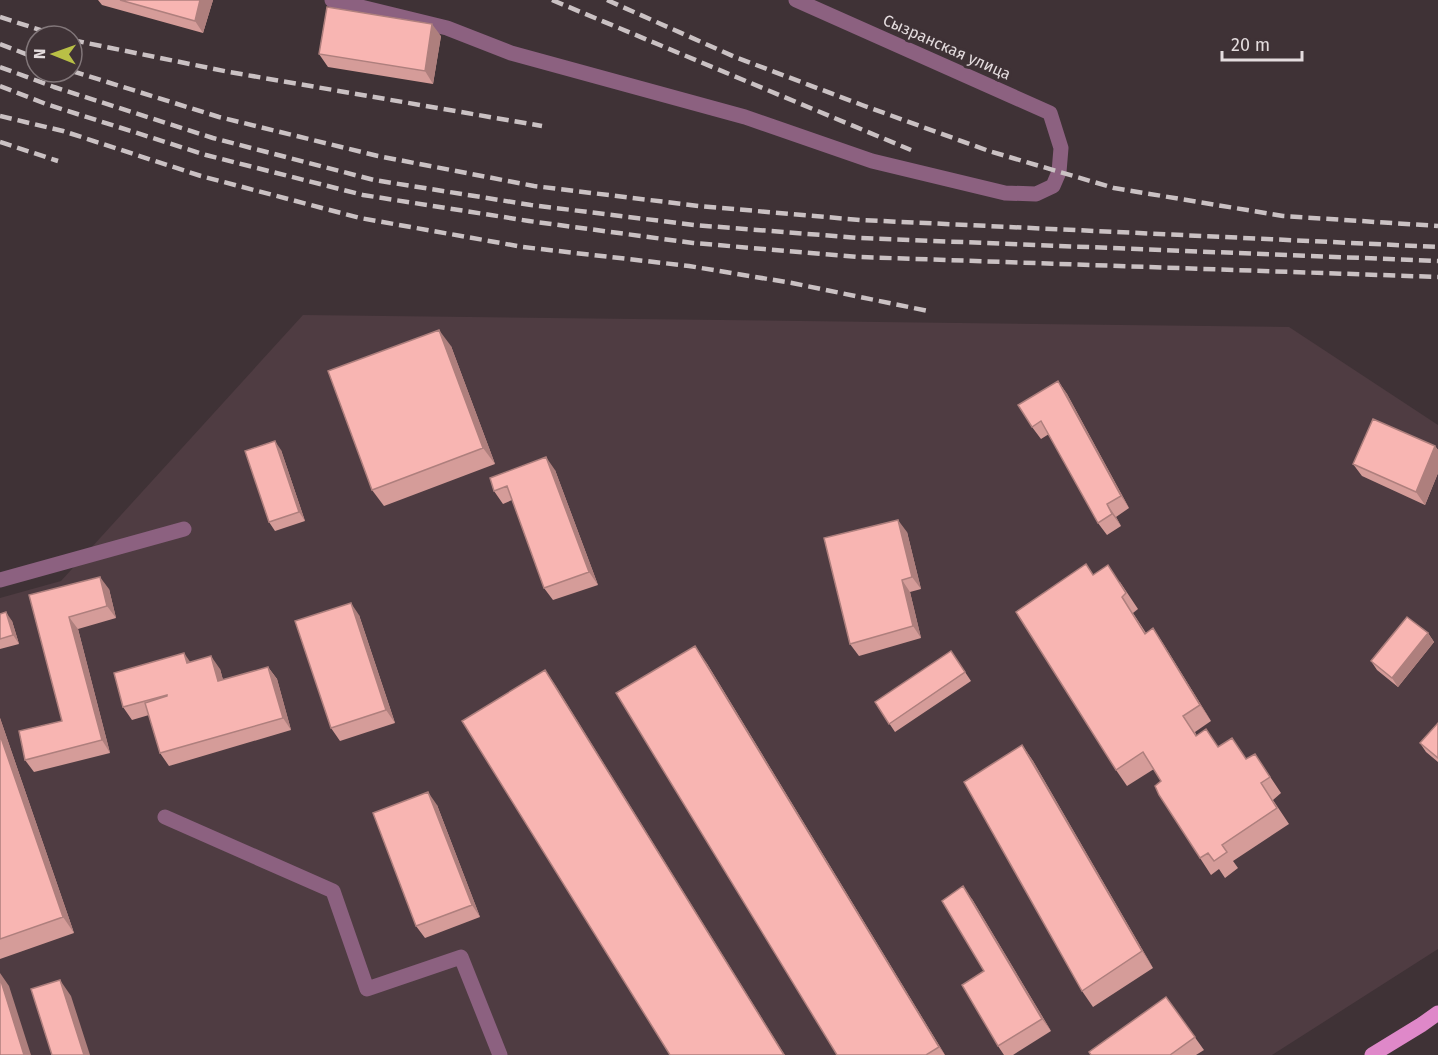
<svg xmlns="http://www.w3.org/2000/svg" width="1438" height="1055" viewBox="0 0 1438 1055" font-family="'Fira Sans',sans-serif">
<style>
.built{fill:#4f3c42}
.lines{fill:none;stroke-linecap:round;stroke-linejoin:round}
.minor{stroke:#8c6180;stroke-width:15}
.major{stroke:#df88c9;stroke-width:15}
.rail{stroke:#cac1c3;stroke-width:4.5;stroke-dasharray:12 6;stroke-linecap:butt}
.wall{fill:#d59c99}
.shaded-wall{fill:#ae7f7d}
.building{fill:#f8b5b2;stroke:#ae7f7d;stroke-width:1.5}
.labels{text-anchor:middle;dominant-baseline:central;stroke-width:6;stroke-linejoin:round;paint-order:stroke}
.street-label{font-size:16px;fill:#e4dcde;stroke:#3f3236}
</style>
<rect width="100%" height="100%" fill="#3f3236"/>
<path class="built" d="M303 315 1289 327 1438 425V949L1272 1055H0V598L61 581Z"/>
<g class="lines">
<path class="minor" d="M332 0 447 28 511 53 745 117 872 161 1005 193 1036 194 1053 186 1059 172 1061 148 1050 113 796 0
M0 580 184 529
M165 817 333 891 367 989 461 957 500 1055"/>
<path class="major" d="M1372 1055 1421 1025 1438 1013"/>
<path class="rail" d="M552 0 911 150
M607 0 735 57 862 105 989 151 1114 188 1283 216 1438 226
M0 17 59 36
M72 40 229 72 542 126
M0 44 36 58
M0 67 54 87 213 138 374 180 531 205 694 225 860 238 1438 261
M72 71 219 117 378 156 534 186 699 206 860 220 1438 247
M0 86 46 104 206 155 363 195 529 221 693 243 859 257 1438 277
M0 116 63 131 201 176 360 218 523 247 689 266 792 283 928 311
M0 142 58 161"/>
</g>
<path class="wall" d="M98 0H213L203 33 102 5Z
M441 36 433 84 328 67 319 54Z
M451 346 495 464 384 506 372 490Z
M1058 381 1067 394 1129 508 1116 517 1121 526 1107 535 1098 523 1049 434 1041 439 1032 427Z
M1435 446 1438 450V473L1425 505 1362 476 1353 464Z
M281 450 305 521 275 531 269 522Z
M555 470 598 585 553 600 544 588 512 500 503 504 494 491 490 478Z
M907 532 921 589 910 592 921 638 859 656 850 644Z
M1094 575 1120 582 1138 609 1133 613 1146 633 1153 628 1164 645 1211 721 1195 732 1197 736 1246 759 1255 754 1281 793 1273 800 1289 824 1233 861 1238 868 1225 878 1219 869 1211 875 1200 858 1161 781 1154 769 1127 786 1116 770Z
M109 589 116 618 78 629 110 753 34 772 25 760 62 721 29 595Z
M0 614 12 621 19 644 0 649Z
M359 615 395 723 340 741 331 728Z
M1428 633 1434 642 1398 687 1377 670 1371 661Z
M951 651 971 681 895 732 875 702Z
M191 662 220 669 223 680 268 667 277 679 291 730 169 766 160 753 149 715 132 720 123 707Z
M706 662 945 1055H837Z
M0 718 74 933 0 959Z
M1438 723V762L1426 752 1420 743Z
M1022 745 1033 761 1153 968 1093 1007 1082 991Z
M437 805 480 917 425 938 416 926Z
M972 899 1051 1031 1013 1055H1004L998 1046Z
M1166 997 1204 1050 1196 1055H1091Z"/>
<path class="shaded-wall" d="M200 0H213L203 33 195 21Z
M432 24 441 36 433 84 425 71Z
M439 330 451 346 495 464 483 448Z
M1058 381 1067 394 1129 508 1121 496Z
M275 441 281 450 305 521 299 512Z
M1435 446 1438 450V473L1425 505 1416 492Z
M546 457 555 470 598 585 589 572Z
M1107 504 1116 517 1121 526 1112 514Z
M898 520 907 532 921 589 912 577Z
M100 577 109 589 116 618 107 606Z
M902 580 910 592 921 638 913 626Z
M351 603 359 615 395 723 386 710Z
M6 612 12 621 19 644 13 635Z
M69 617 78 629 110 753 102 740Z
M1153 628 1164 645 1211 721 1200 705Z
M1428 633 1434 642 1398 687 1392 678Z
M695 646 706 662 945 1055 939 1047Z
M184 653 193 666 187 663Z
M211 656 220 669 227 694 218 681Z
M268 667 277 679 291 730 283 718Z
M545 670 556 686 785 1055H784Z
M0 718 74 933 63 917 0 735Z
M1022 745 1033 761 1153 968 1142 951Z
M428 792 437 805 480 917 472 905Z
M963 886 972 899 1051 1031 1042 1019Z
M0 973 9 986 31 1055H24L0 978Z
M60 980 71 996 90 1055H84Z"/>
<path class="building" d="M120 0H200L195 21Z
M327 7 432 24 425 71 319 54Z
M439 330 483 448 372 490 328 371Z
M1058 381 1121 496 1107 504 1112 514 1098 523 1041 421 1032 427 1018 405Z
M1373 419 1435 446 1416 492 1353 464Z
M275 441 299 512 269 522 245 451Z
M546 457 589 572 544 588 507 486 494 491 490 478Z
M898 520 912 577 902 580 913 626 850 644 824 538Z
M1086 564 1093 575 1108 565 1126 593 1122 597 1145 634 1153 628 1200 705 1183 716 1196 736 1206 729 1218 747 1232 738 1246 759 1255 754 1270 777 1261 783 1277 808 1222 845 1227 852 1214 861 1208 853 1200 858 1159 795 1155 786 1161 781 1143 752 1116 770 1016 612Z
M100 577 107 606 69 617 102 740 25 760 19 731 62 721 29 595Z
M351 603 386 710 331 728 295 621Z
M6 612 13 635 0 639V614Z
M1407 617 1428 633 1392 678 1371 661Z
M695 646 939 1047 926 1055H837L616 693Z
M951 651 965 672 889 724 875 702Z
M184 653 187 663 211 656 218 681 268 667 283 718 160 753 145 703 167 696V695L123 707 114 673Z
M545 670 784 1055H670L462 721Z
M1438 723V758L1420 743Z
M0 735 63 917 0 939Z
M1022 745 1142 951 1082 991 964 782Z
M428 792 472 905 416 926 373 813Z
M963 886 1042 1019 998 1046 962 985 984 971 942 901Z
M0 978 24 1055H0Z
M60 980 84 1055H52L31 989Z
M1166 997 1195 1037 1170 1055H1091L1089 1052Z"/>
<g class="labels">
<g class="street-label">
<text transform="translate(947 47) rotate(24)">Сызранская улица</text>
</g>
</g>
<g transform="translate(54 54) rotate(271)"><circle r="28" fill="#3f3236" stroke="#817679" stroke-width="1.5"/>
<path d="M0-4.5L10 22L0 15L-10 22Z" fill="#b9c046"/>
<text y="-9" font-size="16" font-weight="bold" text-anchor="middle" fill="#e4dcde">N</text>
</g>
<path d="M1222 51v9h80v-9" fill="none" stroke="#e4dcde" stroke-width="3"/>
<text x="1231" y="51" font-size="18" fill="#e4dcde" stroke="#3f3236" stroke-width="4.5" paint-order="stroke">20 m</text>
</svg>
